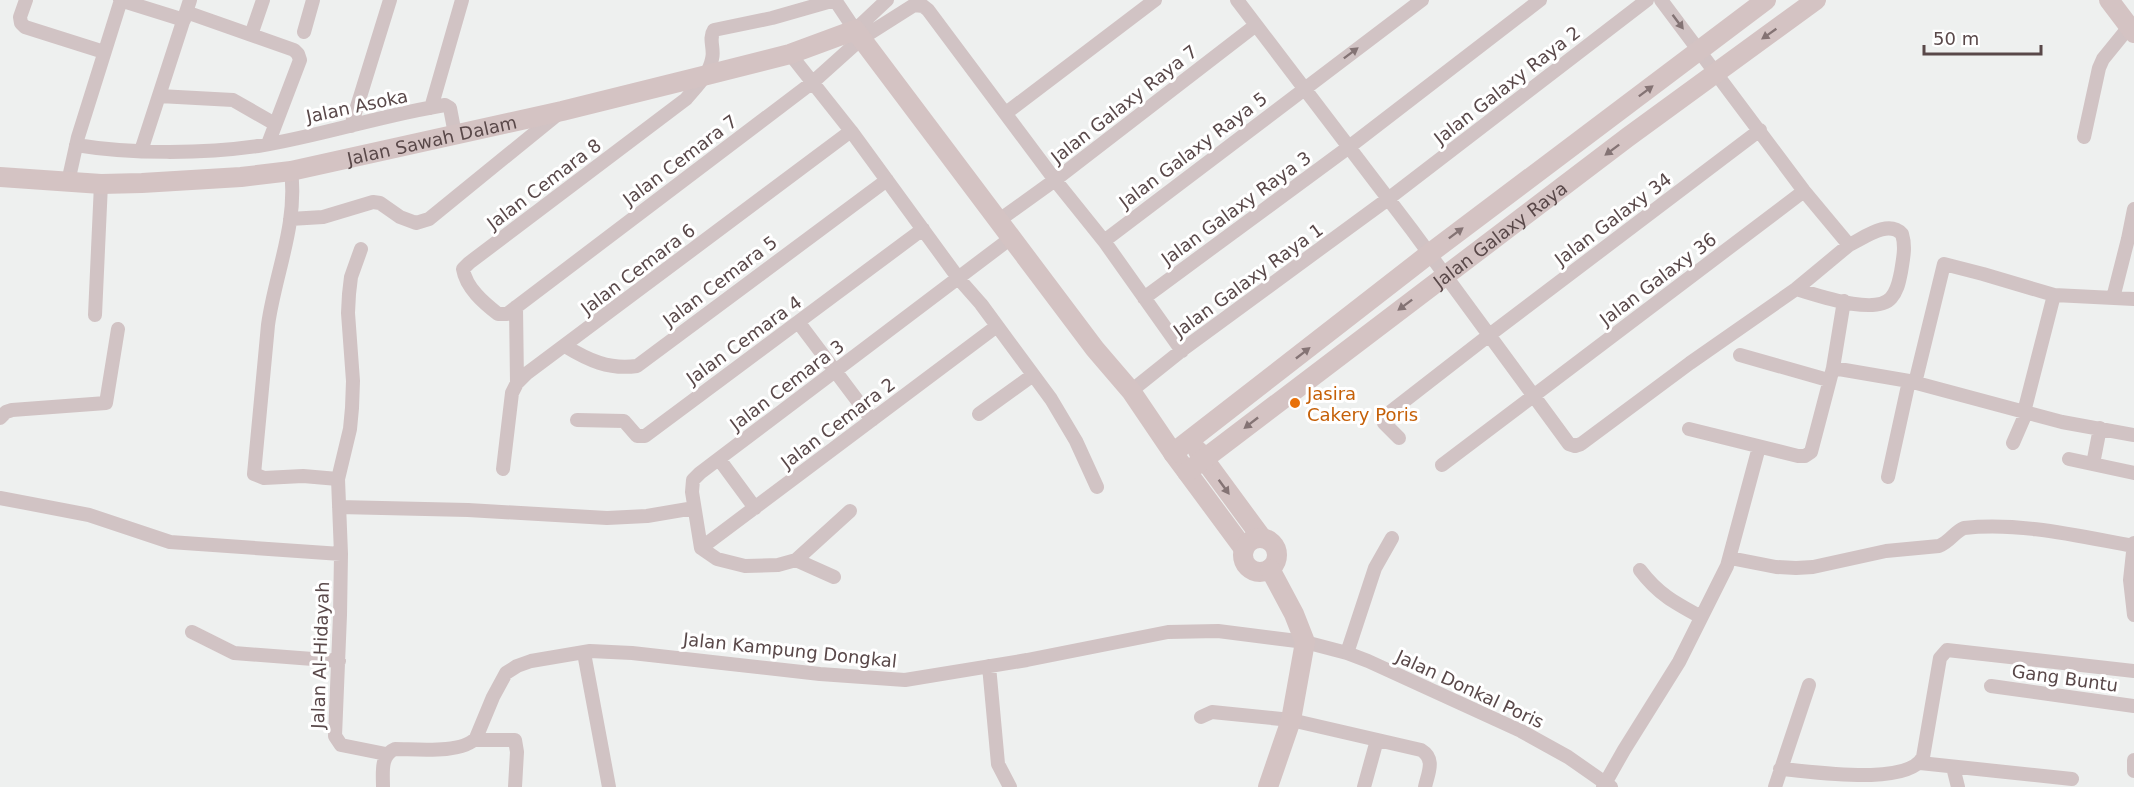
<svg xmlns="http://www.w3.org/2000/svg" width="2134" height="787" viewBox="0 0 2134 787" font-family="'DejaVu Sans',sans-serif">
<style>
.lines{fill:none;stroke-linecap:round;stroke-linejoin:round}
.street{stroke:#d1c3c4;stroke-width:14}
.secondary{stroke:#d4c3c3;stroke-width:20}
.oneway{fill:#837374}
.oneway2{fill:#847374}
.food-dot{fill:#e8710a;stroke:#fff;stroke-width:2}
.labels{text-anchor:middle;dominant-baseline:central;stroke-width:6;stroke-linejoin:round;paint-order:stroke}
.street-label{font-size:18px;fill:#594849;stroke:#fff}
.food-label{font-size:18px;fill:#c56008;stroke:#fff;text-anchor:start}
</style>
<rect width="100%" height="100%" fill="#eef0ef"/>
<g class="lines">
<path class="street" d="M26 0 20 17 21 23 25 27 104 52
M120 0 184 20
M835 0 772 18 714 30C708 39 715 49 712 59 709 75 696 87 686 99L469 263 463 269C466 288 484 303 498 314H507L813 82 862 38 914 5 923 6 928 10 1055 180 1104 241 1182 351
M835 0 855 30 887 0
M1237 0 1412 230 1569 444 1575 446 1581 444 1690 363 1796 289 1849 245 1804 191 1661 0
M186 12 294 50 298 54 300 60 268 144
M304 32 313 0
M251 35 263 0
M790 54 851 131 959 279 981 304 1051 399 1076 441 1097 487
M159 96 233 100 275 124
M431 108 462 0
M1006 113 1155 0
M351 126 390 0
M2084 137 2099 68 2103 59 2129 27
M76 145C130 154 203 154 258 146 321 136 382 115 445 105L450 108 455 134
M141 151 190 0
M291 171C298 224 275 274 268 325L254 474 264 478 303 476 338 479
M68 182 78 137 121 0
M290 219 323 217 373 202 380 203 400 217 416 223 429 219 558 114
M998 221 1055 180 1256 25
M1104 241 1422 0
M361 249 351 277 349 294 348 313 353 381 352 408 350 429 338 479 341 554 340 615 335 736 341 745 386 754
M1796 289C1817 295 1875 316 1891 298 1898 290 1899 281 1901 272 1903 259 1906 247 1902 234 1888 219 1864 238 1849 245
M1144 298 1349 147 1540 0
M2113 298 2128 239 2134 209
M516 307 517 383
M95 315 101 184
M799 323 872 420
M565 346C588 360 609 370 637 366L887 180
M1740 355 1828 380
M1833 368 1844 301
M1915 383 1944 264 1983 274 2054 295
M1131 391 1186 347 1388 199 1647 0
M2024 412 2054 295 2134 299
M979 414 1033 375
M0 418 6 412 12 410 106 403 118 329
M577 420 624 421 637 436H645L923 229
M1689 429 1798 456H1805L1811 452 1833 368 1909 381 2062 422 2134 435
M1399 438 1384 423 1385 416 1488 336 1760 130
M2013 443 2026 413
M719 459 755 508
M2069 459 2134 473
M2093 464 2100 428
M1442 465 1804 191
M503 469 512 393 517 383 526 374 851 131
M1888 477 1909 381
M0 498 89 515 170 542 341 554
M339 507 468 510 607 518 647 516 694 508
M2134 543 2130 580 2134 615
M701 548 692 492 693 480 700 473 1011 238
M701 548 997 326
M701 548 717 559 745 566 778 565 796 560 834 577
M1730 558 1776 567 1796 568 1813 567 1886 551 1939 546C1950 542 1954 532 1964 528 2021 522 2078 536 2133 546
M796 560 850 511
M1640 570C1658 594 1675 603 1701 617
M192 632 234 653 339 661
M584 653 609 787
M1347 653 1375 568 1392 538
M989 666 998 764 1010 787
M1991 686 2134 706
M1201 717 1212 712 1291 720 1421 750C1436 759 1428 773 1425 787
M475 740H515L517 752 515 787
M2134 760V771
M1920 763 2072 779
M1953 767 1958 787
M1780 769C1810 771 1908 787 1923 757L1940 658 1947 650 2134 671
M383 787C383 773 380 755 395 749 416 749 462 754 476 738L493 697 506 673 517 666 531 661 590 651 632 653 820 674 905 680 1027 660 1168 632 1218 631 1305 642 1347 653 1368 661 1521 731 1568 757 1611 787
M1364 787 1377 740
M1603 787 1624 750 1679 662 1727 566 1759 447
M1775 787 1809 685"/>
<g class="secondary">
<path d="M2109 0 2134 33"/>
<path id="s1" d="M0 177 101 184 142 183 241 177 291 171 562 111 707 75 790 54 855 30 1095 349 1131 391 1173 453 1244 549"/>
<path d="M1198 451 1262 538"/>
<path d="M1173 453 1429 254 1766 0"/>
<path id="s2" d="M1187 472 1628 137 1816 0"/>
<circle cx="1260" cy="555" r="17"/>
<path d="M1268 787 1291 720 1305 642 1294 614 1270 569"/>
</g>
</g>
<defs><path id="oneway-solid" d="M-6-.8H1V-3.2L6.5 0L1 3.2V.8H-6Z" transform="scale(1.5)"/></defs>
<g class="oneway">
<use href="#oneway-solid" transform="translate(1678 22) rotate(53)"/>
<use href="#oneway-solid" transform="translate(1351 53) rotate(-37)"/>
</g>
<g class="oneway2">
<use href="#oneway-solid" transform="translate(1769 34) rotate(145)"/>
<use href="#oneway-solid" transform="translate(1646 91) rotate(-37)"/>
<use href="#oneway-solid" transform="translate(1612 150) rotate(143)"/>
<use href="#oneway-solid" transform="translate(1456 233) rotate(-37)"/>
<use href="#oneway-solid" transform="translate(1405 305) rotate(143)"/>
<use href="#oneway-solid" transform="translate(1303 353) rotate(-38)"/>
<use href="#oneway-solid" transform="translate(1251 423) rotate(142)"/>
<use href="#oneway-solid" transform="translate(1224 487) rotate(54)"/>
</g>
<circle class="food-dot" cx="1295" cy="403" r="6"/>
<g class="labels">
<g class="street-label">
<text transform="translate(1507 85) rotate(-38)">Jalan Galaxy Raya 2</text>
<text transform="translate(1124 104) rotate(-38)">Jalan Galaxy Raya 7</text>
<text transform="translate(357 106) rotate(-12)">Jalan Asoka</text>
<text stroke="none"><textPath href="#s1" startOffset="436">Jalan Sawah Dalam</textPath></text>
<text transform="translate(1193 150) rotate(-37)">Jalan Galaxy Raya 5</text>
<text transform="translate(680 160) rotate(-37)">Jalan Cemara 7</text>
<text transform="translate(544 184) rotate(-37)">Jalan Cemara 8</text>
<text transform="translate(1236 208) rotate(-36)">Jalan Galaxy Raya 3</text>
<text transform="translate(1613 219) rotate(-37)">Jalan Galaxy 34</text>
<text stroke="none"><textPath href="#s2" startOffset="393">Jalan Galaxy Raya</textPath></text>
<text transform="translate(638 269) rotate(-37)">Jalan Cemara 6</text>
<text transform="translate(1658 279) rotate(-37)">Jalan Galaxy 36</text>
<text transform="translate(1248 280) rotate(-36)">Jalan Galaxy Raya 1</text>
<text transform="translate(720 281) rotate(-37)">Jalan Cemara 5</text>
<text transform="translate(744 340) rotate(-36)">Jalan Cemara 4</text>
<text transform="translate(787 385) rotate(-37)">Jalan Cemara 3</text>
<text transform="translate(838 423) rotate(-37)">Jalan Cemara 2</text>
<text transform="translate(790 650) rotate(6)">Jalan Kampung Dongkal</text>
<text transform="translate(320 655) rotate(-88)">Jalan Al-Hidayah</text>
<text transform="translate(2065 678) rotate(8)">Gang Buntu</text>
<text transform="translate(1470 689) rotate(25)">Jalan Donkal Poris</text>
</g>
<g class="food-label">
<text x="1307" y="393">Jasira<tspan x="1307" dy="21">Cakery Poris</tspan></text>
</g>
</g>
<path d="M1924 45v9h117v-9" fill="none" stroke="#594849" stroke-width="3"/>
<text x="1933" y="45" font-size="18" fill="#594849" stroke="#ffffff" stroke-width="4.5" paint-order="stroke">50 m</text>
</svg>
